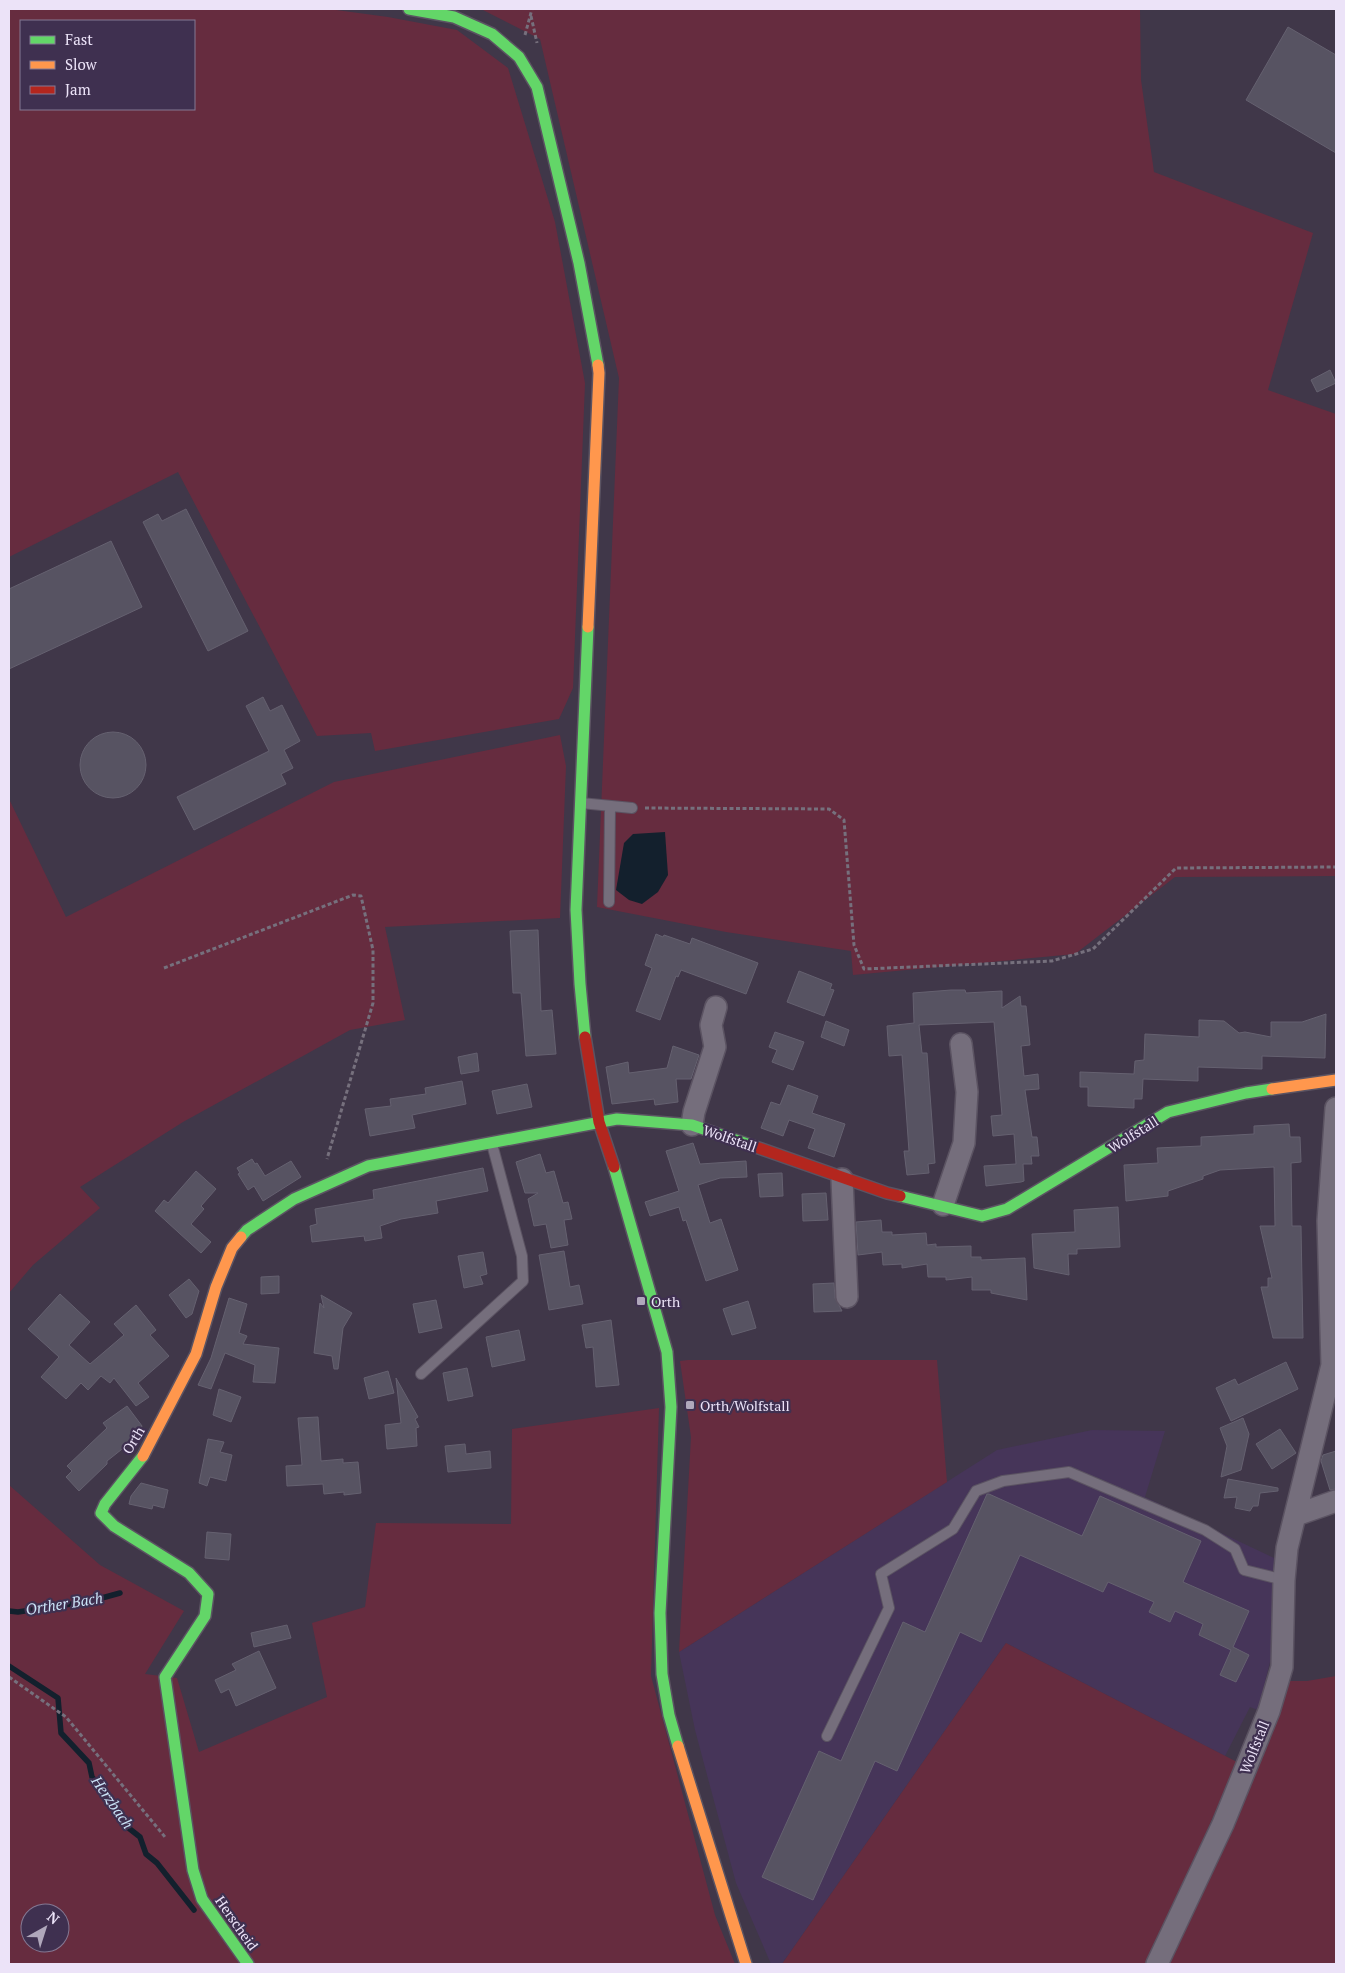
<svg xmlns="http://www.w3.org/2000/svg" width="1345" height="1973" viewBox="0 0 1345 1973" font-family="'PT Serif',serif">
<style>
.built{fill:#463559}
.green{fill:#662c3f;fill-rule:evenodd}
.water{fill:#13202d}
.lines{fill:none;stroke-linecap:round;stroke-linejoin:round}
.stream{stroke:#13202d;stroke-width:5.5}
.building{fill:#575362;stroke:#656170}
.lane-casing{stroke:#5b5362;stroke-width:12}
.street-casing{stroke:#5b5362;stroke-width:24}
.fast-casing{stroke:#5b5362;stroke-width:14}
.slow-casing{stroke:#5b5362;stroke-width:14}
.jam-casing{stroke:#5b5362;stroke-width:14}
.path{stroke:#76707d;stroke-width:3;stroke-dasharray:4 2.5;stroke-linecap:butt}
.lane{stroke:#756e7c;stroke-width:10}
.street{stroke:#756e7c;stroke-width:21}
.fast{stroke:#63d668;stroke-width:11}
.slow{stroke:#ff974d;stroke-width:11}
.jam{stroke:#b3261e;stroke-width:11}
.poi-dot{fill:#b0a7bb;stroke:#3f3050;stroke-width:2}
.labels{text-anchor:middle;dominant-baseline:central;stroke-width:4.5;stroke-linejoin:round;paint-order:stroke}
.street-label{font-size:14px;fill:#ece3f8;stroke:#3f3050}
.poi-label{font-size:14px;fill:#ece3f8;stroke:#3f3050;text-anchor:start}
.water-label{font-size:15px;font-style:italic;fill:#cce4f8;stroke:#3f3050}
</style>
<rect width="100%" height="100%" fill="#403749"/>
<path class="built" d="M1092 1430 1165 1431 1145 1497 1274 1558 1272 1605 1274 1646 1258 1710 1250 1707 1225 1756 1006 1643 782 1964H771L736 1883 695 1730 679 1652 997 1450Z"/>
<path class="green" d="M9 9H329L388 17 457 30 508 68 555 222 585 383 573 688 559 719 375 751 371 733 317 736 178 472 9 557ZM21 21H194V109H21Z
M481 9H1140L1141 80 1154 172 1313 233 1268 390 1336 414V876L1175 877 1075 954 853 975 851 951 726 932 597 907 619 378 540 39Z
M560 735 566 766 560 918 385 927 405 1020 350 1030 183 1122 80 1187 100 1208 33 1265 9 1293V799L66 917 334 782Z
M688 1360H937L947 1482 679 1652 691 1437 680 1361Z
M659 1408 651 1676 715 1915 735 1964H9V1485L100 1565 184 1611 145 1674 177 1678 199 1752 327 1697 312 1623 365 1607 376 1523 511 1524 512 1429ZM30 1913H60V1943H30Z
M1006 1643 1237 1762 1178 1897 1147 1964H782Z
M1336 1676V1964H1167L1288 1681H1307Z"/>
<path class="water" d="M665 832 668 875 658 892 642 904 629 900 616 890 624 843 633 834Z"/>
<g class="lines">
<path class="stream" d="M9 1611 18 1612 91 1601 120 1593
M9 1666 58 1698 61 1733 89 1763 92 1777 116 1808 126 1826 140 1837 146 1854 157 1863 194 1910"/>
</g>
<path class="building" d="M1288 27 1336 55V153L1246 100Z
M1330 370 1336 383 1317 392 1311 380Z
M186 509 248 631 208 651 143 522 158 514 162 521Z
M111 541 142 607 9 669V589Z
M263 697 270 711 282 705 300 741 284 750 293 768 281 774 286 784 194 830 177 797 269 751 246 706Z
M80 765a33 33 0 1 1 66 0a33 33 0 1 1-66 0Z
M538 930 541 1011 552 1010 556 1054 526 1056 521 993H513L510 931Z
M656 934 663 937 664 935 690 944 692 938 758 963 746 994 681 970 678 977 676 976 660 1020 636 1011 652 968 645 965Z
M799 971 832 984 830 989 834 990 824 1016 787 1002Z
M951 990H965L966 993 1002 991V1008L1020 996 1021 1006H1026L1030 1045 1021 1046 1024 1076 1038 1074 1039 1089 1025 1090 1032 1137H1037L1039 1156H1031L1032 1164H1023L1024 1181 1021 1182 986 1186 984 1166 1016 1164 1014 1134 993 1136 991 1116 1002 1115 994 1022 919 1025 922 1053H927L935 1163 928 1164 929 1173 907 1175 904 1151H909L902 1055 889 1056 887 1026 914 1023 913 993Z
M1326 1014 1325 1058 1262 1056V1069L1198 1067V1081L1143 1079 1142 1099H1134V1108L1088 1106V1087H1080V1072L1134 1074 1135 1061 1144 1060 1145 1034 1199 1037V1020L1224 1021 1239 1033 1245 1032 1271 1037V1022H1302Z
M826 1021 849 1030 844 1046 821 1037Z
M775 1032 804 1042 793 1070 772 1062 777 1050 769 1047Z
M673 1046 699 1055 691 1079H676L678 1102 655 1105 654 1099 612 1104 606 1067 628 1062 629 1073 667 1068Z
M477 1053 479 1071 461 1074 458 1057Z
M462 1081 466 1104 412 1115 415 1128 370 1136 365 1109 391 1106 390 1099 426 1094 425 1088Z
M527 1084 532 1107 497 1114 492 1091Z
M788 1085 818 1096 812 1113 845 1124 834 1157 808 1148 815 1129 789 1120 783 1136 761 1128 771 1102 780 1105Z
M1289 1124 1290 1137H1300L1301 1162 1291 1163 1292 1226H1301L1303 1338H1273L1261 1287H1268V1278H1272L1260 1226H1275L1274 1167 1220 1170 1203 1176V1179L1168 1191V1196L1126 1201 1124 1165 1158 1163 1157 1148 1201 1146V1137L1254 1134V1126Z
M693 1143 700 1164 746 1161 747 1177 720 1178 698 1185 710 1223 721 1219 738 1270 706 1281 686 1220 683 1221 679 1207 650 1216 645 1202 679 1191 666 1151Z
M540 1154 546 1173 554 1171 563 1203 568 1202 572 1219 564 1220 568 1245 551 1248 546 1224 534 1226 528 1199 538 1193H525L516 1162Z
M252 1159 255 1164 257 1163 265 1176 291 1161 301 1177 263 1201 254 1186 248 1190 238 1174 240 1173 237 1168Z
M483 1168 488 1191 436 1201 438 1213 401 1219 380 1226 382 1238 365 1241 364 1236 312 1242 310 1226 317 1224 315 1209 374 1199 373 1190Z
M196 1171 216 1189 201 1206 204 1209 191 1224 211 1242 201 1253 155 1211 164 1200 168 1203Z
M782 1173 783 1196 760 1197 758 1174Z
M826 1193 828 1220 803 1221 802 1194Z
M1118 1207 1120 1247 1077 1249V1254H1068L1069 1275 1034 1268 1032 1234 1075 1232 1074 1210Z
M881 1220 882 1232H892V1235L926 1233 927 1245 936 1244V1247L971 1246V1257H981V1260L1025 1258 1027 1300 991 1293V1290H972V1277L946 1280V1277H928L927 1264 902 1268V1264L883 1265 882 1252 858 1255 856 1222Z
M564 1251 570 1287 579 1285 583 1304 549 1310 539 1255Z
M483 1252 487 1274 480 1276 483 1284 464 1288 458 1256Z
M279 1276V1293L261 1294V1277Z
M189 1279 199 1291 192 1314 186 1318 169 1295Z
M834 1283 835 1298 842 1311 814 1312 813 1284Z
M60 1294 90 1322 69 1345 90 1364 124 1335 114 1324 136 1305 156 1330 150 1335 169 1356 138 1383 149 1397 136 1406 114 1378 110 1383 101 1376 88 1390 81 1383 66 1399 41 1377 59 1357 28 1329Z
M321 1295 352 1313 343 1328 338 1369H334L332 1356 314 1353 320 1303 324 1308Z
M229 1298 247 1304 239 1333 247 1336 243 1344 279 1348 275 1383 253 1382 255 1365 225 1353 211 1389 198 1385 211 1358Z
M436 1300 442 1328 419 1333 413 1304Z
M748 1301 756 1328 732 1335 723 1309Z
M611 1320 619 1385 596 1387 593 1347 586 1348 582 1325Z
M519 1330 525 1360 492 1367 486 1337Z
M1286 1362 1298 1389 1231 1421 1216 1388 1235 1379 1238 1385Z
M467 1368 473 1396 448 1401 443 1373Z
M388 1371 394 1393 369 1399 364 1378Z
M396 1378 418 1417 415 1419 419 1427 416 1428 417 1446 387 1449 385 1425 401 1423Z
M219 1389 241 1397 231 1422 213 1415Z
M127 1406 142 1426 136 1438 107 1461V1464L79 1491 66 1477 72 1471 67 1466 107 1428 103 1423Z
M318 1417 321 1461 343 1459V1463L358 1462 361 1493 344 1495V1492L324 1494 323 1484 287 1486 286 1466 302 1465 298 1418Z
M1243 1418 1249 1434 1241 1470 1221 1477 1227 1446 1220 1428Z
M1280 1429 1296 1453 1272 1469 1256 1444Z
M208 1439 224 1442 220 1452 232 1455 226 1481 210 1477 207 1486 199 1483Z
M465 1444 466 1454 490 1451 491 1468 448 1472 445 1446Z
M1336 1451V1489L1330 1490 1321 1461 1323 1455Z
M1228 1479 1278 1488V1491L1260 1493 1258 1506H1253L1250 1511 1235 1508 1237 1497 1224 1498Z
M141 1483 168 1490 164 1508 153 1505 152 1509 129 1504 131 1496Z
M987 1494H989L1082 1536 1100 1496 1201 1541 1183 1582 1249 1611 1233 1647 1249 1655 1236 1682 1220 1675 1231 1650 1199 1635 1203 1624 1175 1611 1170 1622 1149 1612 1154 1602 1108 1582 1103 1592 1020 1555 981 1642 960 1632 897 1771 875 1761 813 1900 762 1877 819 1751 841 1761 903 1622 925 1632Z
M207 1532 231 1534 229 1560 205 1558Z
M287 1625 291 1638 254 1647 251 1633Z
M259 1651 276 1688 236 1706 229 1689 221 1693 215 1680 236 1670 232 1664Z"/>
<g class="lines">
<g class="lane-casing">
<path id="lane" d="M581 803 632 808
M609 902 610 807
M421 1374 523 1281 522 1256 492 1144
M827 1736 889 1608 881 1574 953 1529 976 1491 1003 1481 1069 1472 1205 1530 1235 1549 1244 1570 1284 1580"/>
</g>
<g class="street-casing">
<path id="street" d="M692 1125 694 1112 715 1047 711 1025 716 1007
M842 1179 847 1297
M943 1205 964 1143 967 1092 961 1044
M1296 1515 1336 1501
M1157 1964 1223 1824 1269 1711 1282 1667 1284 1580 1287 1548 1332 1365 1328 1221 1336 1108"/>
</g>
<g class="fast-casing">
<path id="fast" d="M409 9 454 17 492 34 519 57 537 87 579 263 598 365
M585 1037 580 984 576 910 588 627
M614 1167 667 1352 671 1407 660 1613 662 1674 669 1715 678 1746
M900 1196 982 1216 1007 1209 1168 1112 1246 1093 1272 1089
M241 1237 247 1230 294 1199 368 1166 617 1119 692 1125 753 1146
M143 1456 105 1504 101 1513 114 1526 189 1573 208 1594 205 1616 165 1677 193 1870 202 1899 248 1964"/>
</g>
<g class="slow-casing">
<path id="slow" d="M588 627 599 373 598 365
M1272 1089 1336 1080
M143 1456 196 1354 216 1287 232 1248 241 1237
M678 1746 746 1964"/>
</g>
<g class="jam-casing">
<path id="jam" d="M585 1037 599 1122 614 1167
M753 1146 887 1193 900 1196"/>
</g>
<path class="path" d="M531 16 537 43
M525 35 532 9
M645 808 829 809 844 820 854 945 864 969 1052 961 1093 949 1176 868 1336 867
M164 968 353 895 361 896 373 950V1003L327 1159
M9 1677 66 1717 165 1837"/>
<use href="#lane" class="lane"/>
<use href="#street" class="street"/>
<use href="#fast" class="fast"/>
<use href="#slow" class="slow"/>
<use href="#jam" class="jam"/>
</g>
<g class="poi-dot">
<rect x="636" y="1296" width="10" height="10" rx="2.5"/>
<rect x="685" y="1400" width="10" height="10" rx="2.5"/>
</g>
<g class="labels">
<g class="street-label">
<text transform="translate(1133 1134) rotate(-32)">Wolfstall</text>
<text transform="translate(730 1138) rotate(19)">Wolfstall</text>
<text transform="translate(133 1440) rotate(-59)">Orth</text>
<text transform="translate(1254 1747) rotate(-68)">Wolfstall</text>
<text transform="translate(237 1923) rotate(55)">Herscheid</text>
</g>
<g class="poi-label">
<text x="651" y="1301">Orth</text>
<text x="700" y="1405">Orth/Wolfstall</text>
</g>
<g class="water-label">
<text transform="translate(64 1603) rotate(-9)">Orther Bach</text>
<text transform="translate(113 1802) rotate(55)">Herzbach</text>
</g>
</g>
<rect width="1345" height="1973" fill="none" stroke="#ece3f8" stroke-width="20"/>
<rect x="20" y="20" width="175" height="90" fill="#3f3050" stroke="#847893"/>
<rect x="30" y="36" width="25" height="8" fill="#63d668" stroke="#847893"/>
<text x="65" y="45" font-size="15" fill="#ece3f8">Fast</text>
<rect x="30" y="61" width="25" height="8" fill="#ff974d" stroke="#847893"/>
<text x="65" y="70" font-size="15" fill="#ece3f8">Slow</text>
<rect x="30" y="86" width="25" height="8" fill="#b3261e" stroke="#847893"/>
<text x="65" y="95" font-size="15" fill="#ece3f8">Jam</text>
<g transform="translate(45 1928) rotate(39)"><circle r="24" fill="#3f3050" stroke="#847893"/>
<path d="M0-4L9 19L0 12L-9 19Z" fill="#b0a7bb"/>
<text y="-8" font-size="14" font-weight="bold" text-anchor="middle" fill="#ece3f8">N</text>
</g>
</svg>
